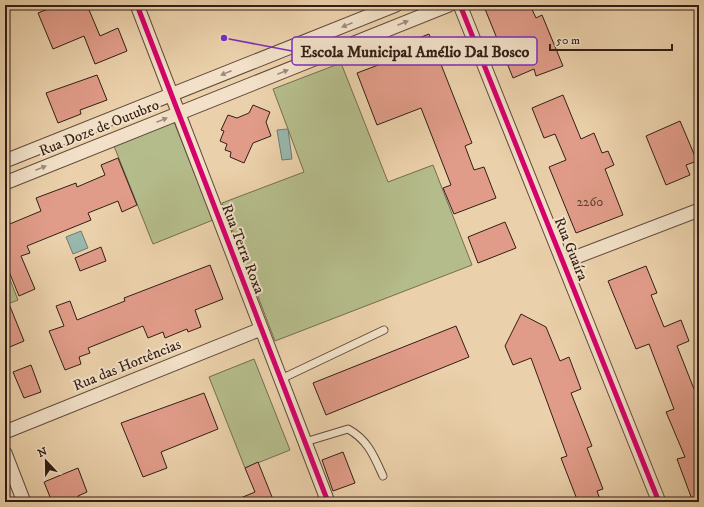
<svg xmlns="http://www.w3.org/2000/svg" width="704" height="507" viewBox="0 0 704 507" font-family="'IM FELL DW Pica',serif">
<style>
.green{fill:#b5bc8b;stroke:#746d50}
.water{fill:#98b7ad;stroke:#6f7a71}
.building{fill:#e19c89;stroke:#321e16}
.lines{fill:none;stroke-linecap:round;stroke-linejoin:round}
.service-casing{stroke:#604b3b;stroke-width:9}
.minor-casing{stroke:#604b3b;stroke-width:15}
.service{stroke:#f2e1c8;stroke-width:7}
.minor{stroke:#f2e1c8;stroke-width:13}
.cycleway-casing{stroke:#f2e1c8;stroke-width:8}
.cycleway{stroke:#d6006c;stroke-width:5}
.oneway{fill:#9c8978}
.labels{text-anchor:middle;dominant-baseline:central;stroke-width:4;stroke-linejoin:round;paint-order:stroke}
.number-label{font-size:13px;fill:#5e3e33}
.street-label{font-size:15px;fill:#321e16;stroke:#f2e1c8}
.leader{fill:none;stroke:#7b2cbf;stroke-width:1.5}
.callout-dot{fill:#7b2cbf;stroke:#f2e1c8;stroke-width:1.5}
.callout{fill:#f2e1c8;stroke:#7b2cbf;stroke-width:1.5}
.callout-label{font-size:16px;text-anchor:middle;font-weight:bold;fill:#321e16}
</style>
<rect width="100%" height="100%" fill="#ebd1ab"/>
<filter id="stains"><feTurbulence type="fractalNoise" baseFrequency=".005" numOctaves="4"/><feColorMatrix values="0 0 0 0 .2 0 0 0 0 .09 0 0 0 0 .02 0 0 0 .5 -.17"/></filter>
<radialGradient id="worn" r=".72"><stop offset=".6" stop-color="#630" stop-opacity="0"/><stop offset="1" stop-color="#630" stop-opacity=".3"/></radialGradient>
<path class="green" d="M341 63 388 182 433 165 472 265 275 341 222 203 304 172 273 89Z
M174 122 213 220 153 244 114 146Z
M5 267 18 300 5 305Z
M254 359 290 450 245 468 209 377Z"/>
<path class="water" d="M288 129 292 159 282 160 277 130Z
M81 231 88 248 73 254 66 237Z"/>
<path class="building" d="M58 5H87L100 36 118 28 127 51 95 64 84 36 53 49 38 13Z
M495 5H530L536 18 542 15 563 66 536 76 534 69 513 78 485 9Z
M429 34 472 143 465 146 474 170 484 167 496 198 454 214 443 188 451 185 421 108 377 125 357 73 402 56 398 46Z
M97 75 107 100 80 110 81 114 58 123 46 93Z
M563 95 581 139 594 133 602 153 608 151 614 165 605 169 623 215 576 233 549 167 566 160 555 134 544 138 532 108Z
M253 105 270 112 266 122 271 136 253 143 244 163 230 157 231 152 225 150 227 144 220 141 224 131 221 130 228 115 237 118 249 113Z
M680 121 697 161 686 165 690 175 666 185 646 136Z
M118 158 137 205 122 212 118 201 88 213 91 220 27 246 30 253 21 256 35 289 19 296 5 262V226L41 211 36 198 76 183 77 187 105 175 101 165Z
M505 222 516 248 478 263 468 237Z
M101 247 106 261 80 271 75 258Z
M210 265 223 299 195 310 201 327 188 332 187 329 165 338 163 332 148 338 143 326 88 348 90 353 79 357 81 364 65 370 49 331 64 326 56 306 70 301 77 320 125 301 124 298Z
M646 266 657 293 651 295 664 327 681 320 689 341 677 346 694 389 699 387V502H693L677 459 685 457 666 412 674 409 649 344 636 349 608 281Z
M5 294 24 341 5 349Z
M521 314 546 327 560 361 569 357 581 389 571 393 592 446 587 448 603 489 597 491 601 502H578L561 458 567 456 531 358 513 365 505 346Z
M456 326 469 357 326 415 313 383Z
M31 365 41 392 24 398 13 372Z
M204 393 218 429 161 452 167 468 143 477 121 423Z
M343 452 355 483 333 491 322 460Z
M258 462 274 502H231L255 492 245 468Z
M78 468 87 492 78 496 80 502H52L44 482Z"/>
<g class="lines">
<g class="service-casing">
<path id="service" d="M281 379 384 330
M305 442 348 429C368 440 374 456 383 476"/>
</g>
<g class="minor-casing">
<path id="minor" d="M137 5 328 502
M460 5 659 502
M5 161 396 5
M5 183 449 5
M563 262 699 210
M5 432 261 329
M5 453 24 502"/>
</g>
<use href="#service" class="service"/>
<use href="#minor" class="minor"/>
<g class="cycleway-casing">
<path id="cycleway" d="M137 5 328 502
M460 5 659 502"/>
</g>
<use href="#cycleway" class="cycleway"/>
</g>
<defs><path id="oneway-solid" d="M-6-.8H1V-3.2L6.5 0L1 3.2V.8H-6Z"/></defs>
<g class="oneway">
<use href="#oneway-solid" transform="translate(403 23) rotate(-22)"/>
<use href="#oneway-solid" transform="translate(347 25) rotate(158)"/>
<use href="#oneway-solid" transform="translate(283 72) rotate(-22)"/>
<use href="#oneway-solid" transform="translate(226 73) rotate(158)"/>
<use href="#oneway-solid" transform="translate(162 120) rotate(-22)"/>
<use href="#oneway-solid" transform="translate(41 168) rotate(-22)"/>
</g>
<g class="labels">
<g class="number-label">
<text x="590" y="202">2260</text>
</g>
<g class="street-label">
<text transform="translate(99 128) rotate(-22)">Rua Doze de Outubro</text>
<text transform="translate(243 249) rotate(69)">Rua Terra Roxa</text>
<text transform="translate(571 249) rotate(68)">Rua Guaíra</text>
<text transform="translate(127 365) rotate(-22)">Rua das Hortências</text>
</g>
</g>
<path class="leader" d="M224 38L292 51"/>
<circle class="callout-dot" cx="224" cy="38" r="4"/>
<rect class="callout" x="292" y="37" width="245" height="28" rx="4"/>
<g class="callout-label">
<text x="415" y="57">Escola Municipal Amélio Dal Bosco</text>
</g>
<rect width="704" height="507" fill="none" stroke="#ebd1ab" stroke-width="20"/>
<rect x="6" y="6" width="692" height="495" fill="none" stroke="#321e16" stroke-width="2"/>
<rect x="10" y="10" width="684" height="487" fill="none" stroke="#321e16"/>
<g transform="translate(46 461) rotate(338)" stroke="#f2e1c8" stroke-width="3" paint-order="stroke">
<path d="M0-3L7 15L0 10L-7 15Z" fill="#321e16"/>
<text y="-6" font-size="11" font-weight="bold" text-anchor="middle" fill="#321e16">N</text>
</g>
<path d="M550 44v6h122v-6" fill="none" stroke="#321e16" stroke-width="2"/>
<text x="556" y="44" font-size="12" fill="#321e16" stroke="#f2e1c8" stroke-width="3" paint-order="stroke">50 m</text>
<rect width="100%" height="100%" filter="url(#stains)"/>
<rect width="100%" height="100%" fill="url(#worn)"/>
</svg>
